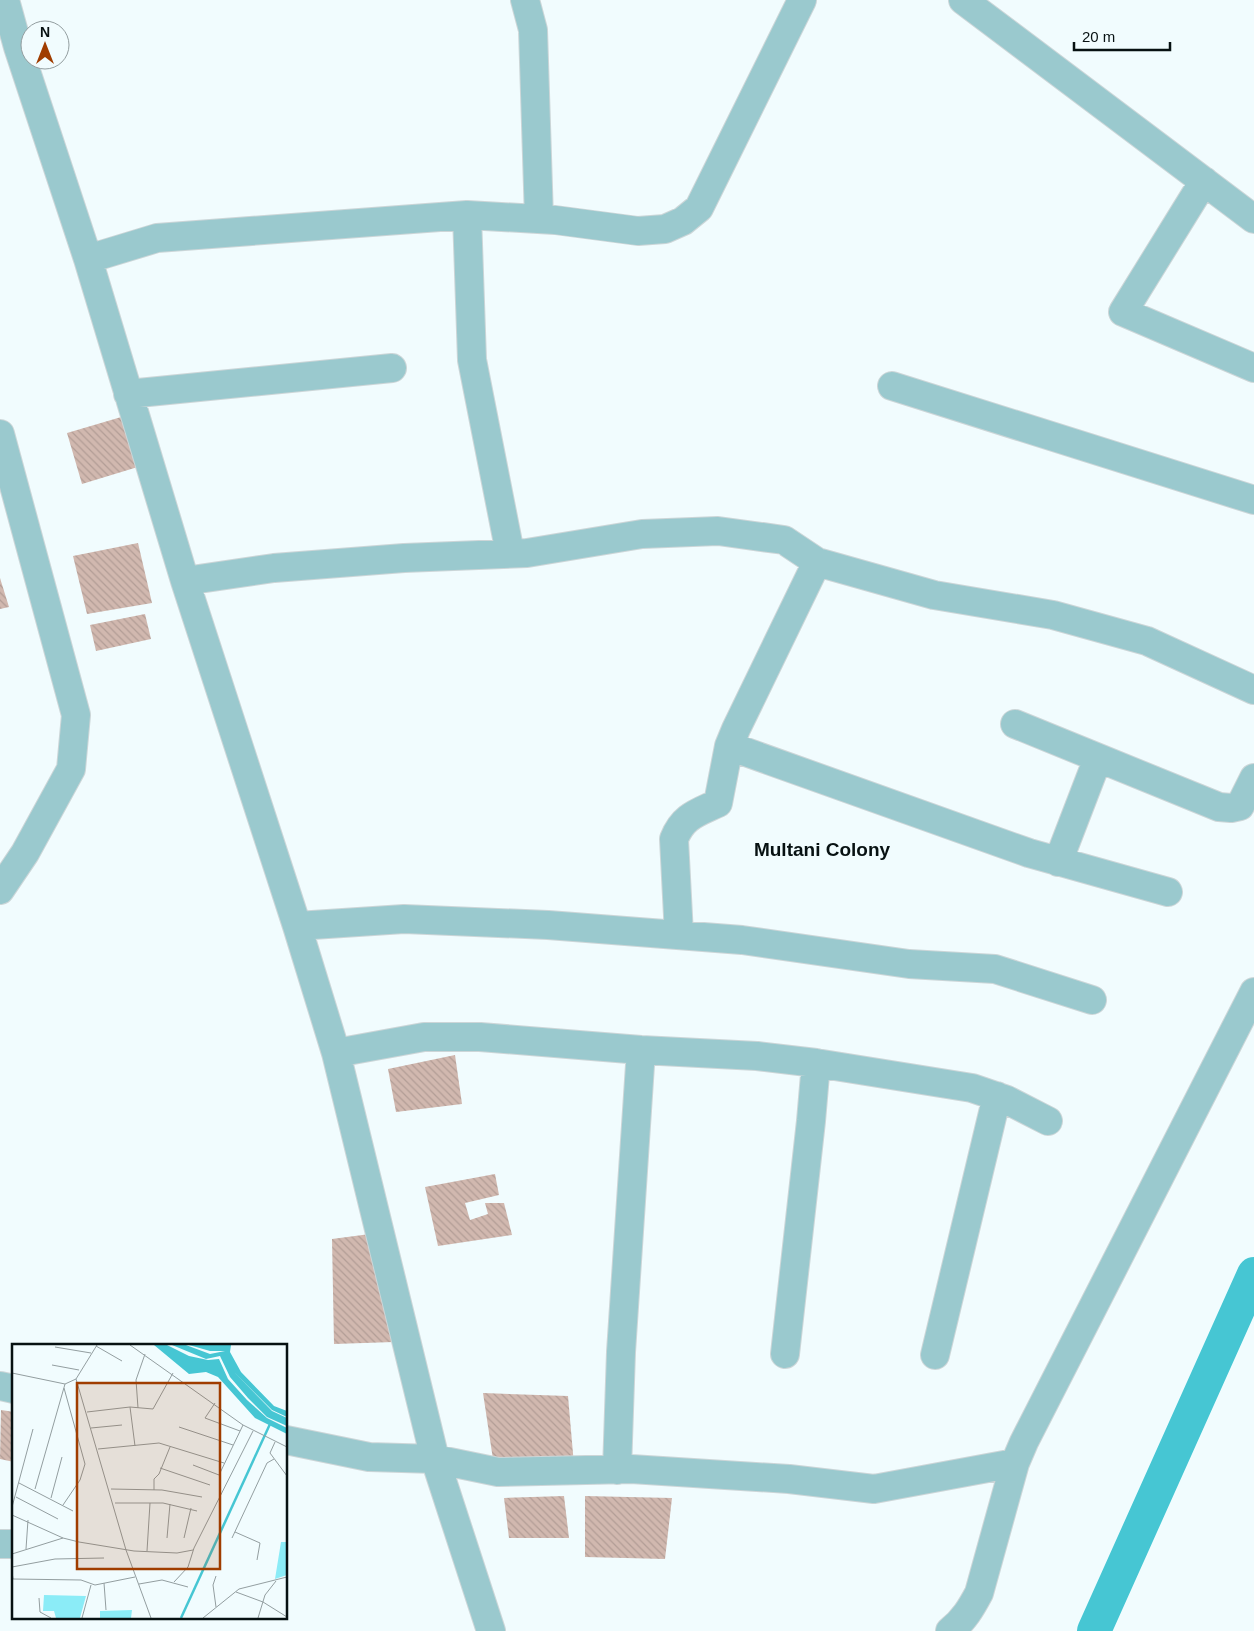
<svg xmlns="http://www.w3.org/2000/svg" width="1254" height="1631" viewBox="0 0 1254 1631" font-family="Helvetica,sans-serif">
<style>
.lines{fill:none;stroke-linecap:round;stroke-linejoin:round}
.canal{stroke:#46c6d3;stroke-width:34}
.building{fill:url(#building-back-hatch)}
.minor-casing{stroke:#ccd6d8;stroke-width:30}
.minor{stroke:#9ac9ce;stroke-width:28}
.labels{text-anchor:middle;dominant-baseline:central;stroke-width:4.5;stroke-linejoin:round;paint-order:stroke}
.neighbourhood-label{font-size:19px;font-weight:bold;fill:#071112;stroke:#f1fcfe}
.inset-river{fill:none;stroke:#46c6d3;stroke-width:2.5}
.inset-road{fill:none;stroke:#939ea0;stroke-width:1}
.view{fill:#a03d00;fill-opacity:0.15;stroke:#a03d00;stroke-width:2.5}
.inset-edge{fill:none;stroke:#071112;stroke-width:2.5}
</style>
<defs>
<pattern id="building-back-hatch" width="6" height="6" patternUnits="userSpaceOnUse" patternTransform="scale(1.25)"><rect width="6" height="6" fill="#d1b8af"/><path d="M-1 5l2 2M0 0l6 6M5-1l2 2" fill="none" stroke="#b29d96"/></pattern>
</defs>
<rect width="100%" height="100%" fill="#f1fcfe"/>
<g class="lines">
<path class="canal" d="M1094 1631 1254 1274"/>
</g>
<path class="building" d="M128 415 141 466 82 484 67 433Z
M138 543 152 603 87 614 73 556Z
M0 578 9 607 0 609Z
M145 614 151 639 96 651 90 625Z
M455 1055 462 1104 396 1112 388 1069Z
M495 1174 499 1195 465 1203 470 1220 488 1214 485 1203H504L512 1235 438 1246 425 1187Z
M370 1234 394 1342 334 1344 332 1239Z
M483 1393 568 1396 574 1465 494 1466Z
M1 1410 14 1412V1462L0 1459Z
M564 1496 569 1538H509L504 1498Z
M585 1496 672 1498 665 1559 585 1557Z"/>
<g class="lines">
<g class="minor-casing">
<path id="minor" d="M5 0 18 47 88 259 185 581 297 926 336 1053 435 1459 491 1631
M525 0 533 30 539 219
M963 0 1254 219
M1204 181 1123 312 1254 368
M467 215 472 360 510 553
M88 259 157 238 467 215 555 220 638 231 665 229 683 221 699 208 802 0
M892 386 1254 500
M128 394 392 368
M0 434 76 715 71 769 25 853 0 890
M185 581 274 568 404 558 527 553 642 534 718 531 784 540 817 562 934 595 1053 615 1147 641 1254 690
M1015 724 1219 807 1231 808 1240 806 1254 778
M729 746 1029 853 1168 892
M1058 862 1098 758
M297 926 404 919 548 925 742 940 909 964 995 969 1092 1000
M679 935 674 839C683 816 697 813 718 803L729 746 736 729 817 562
M336 1053 424 1037H480L641 1050 757 1056 816 1063 972 1088 1007 1100 1048 1121
M785 1354 811 1121 816 1063
M935 1355 997 1096
M0 1386 14 1389
M286 1440 369 1457 435 1459 498 1472 631 1469 789 1479 874 1489 1015 1463
M617 1470 621 1352 641 1050
M0 1544H14
M950 1631C964 1620 971 1608 979 1593L1015 1463 1024 1442 1254 992"/>
</g>
<use href="#minor" class="minor"/>
</g>
<g class="labels">
<g class="neighbourhood-label">
<text x="822" y="849">Multani Colony</text>
</g>
</g>
<g transform="translate(12 1344)">
<rect width="275" height="275" fill="#f1fcfe"/>
<path d="M275 195V231L263 235 269 198H274ZM32 251 74 252 68 274H44L42 267H31ZM120 266 119 274H88V267Z" fill="#8becf7"/>
<path d="M142 1H155L177 12 196 16 207 15 216 35 235 56 255 74 275 84V90L243 74 206 33 194 28 177 30ZM160 1H174L198 10 213 7H198L177 1H219L218 8 229 28 262 62 275 67V73L260 66 222 28 260 67 275 74V82L255 73 236 54 218 33 208 12 194 15Z" fill="#46c6d3"/>
<path class="inset-river" d="M169 274 258 80"/>
<path class="inset-road" d="M85 1 64 35 114 206 139 274M118 1 231 81 275 103M84 2 110 17M43 3 79 9M40 21 67 26M0 29 53 40M203 59 193 74 228 87M118 63 123 102M126 64 124 36 133 10M75 68 118 63 141 65 161 29M167 83 221 101M79 84 110 81M263 98 258 109 275 132M86 105 147 99 212 119M181 121 207 131 231 81M148 124 198 141M7 139 61 167M23 145 53 40 64 35M99 145 150 146 190 153M142 146V135L147 130 158 103M4 153 46 175M39 154 50 113M103 159H151L185 167M51 161 68 136 73 120 52 44M0 163 21 85M0 171 51 194 67 198 122 207 165 209 181 206M223 188 248 199 245 216M155 194 158 160M172 194 179 164M220 194 255 119 262 115M14 205 16 176M135 207 138 159M0 210 51 194M0 223 43 215 92 214M0 228 1 235 69 236 83 241 123 233M162 238 176 223 182 204 241 87M92 239 94 266M127 240 150 236 176 243M224 248 251 258 275 273M27 254 28 268 39 274M204 263 201 241 204 232M70 274 79 241M191 274 227 245 275 233M246 274 253 251 264 237"/>
<path class="view" d="M65 39H208V225H65Z"/>
<rect width="275" height="275" class="inset-edge"/>
</g>
<g transform="translate(45 45)"><circle r="24" fill="#f1fcfe" stroke="#939ea0"/>
<path d="M0-4L9 19L0 12L-9 19Z" fill="#a03d00"/>
<text y="-8" font-size="14" font-weight="bold" text-anchor="middle" fill="#071112">N</text>
</g>
<path d="M1074 42v8h96v-8" fill="none" stroke="#071112" stroke-width="2.5"/>
<text x="1082" y="42" font-size="15" fill="#071112" stroke="#f1fcfe" stroke-width="4" paint-order="stroke">20 m</text>
</svg>
